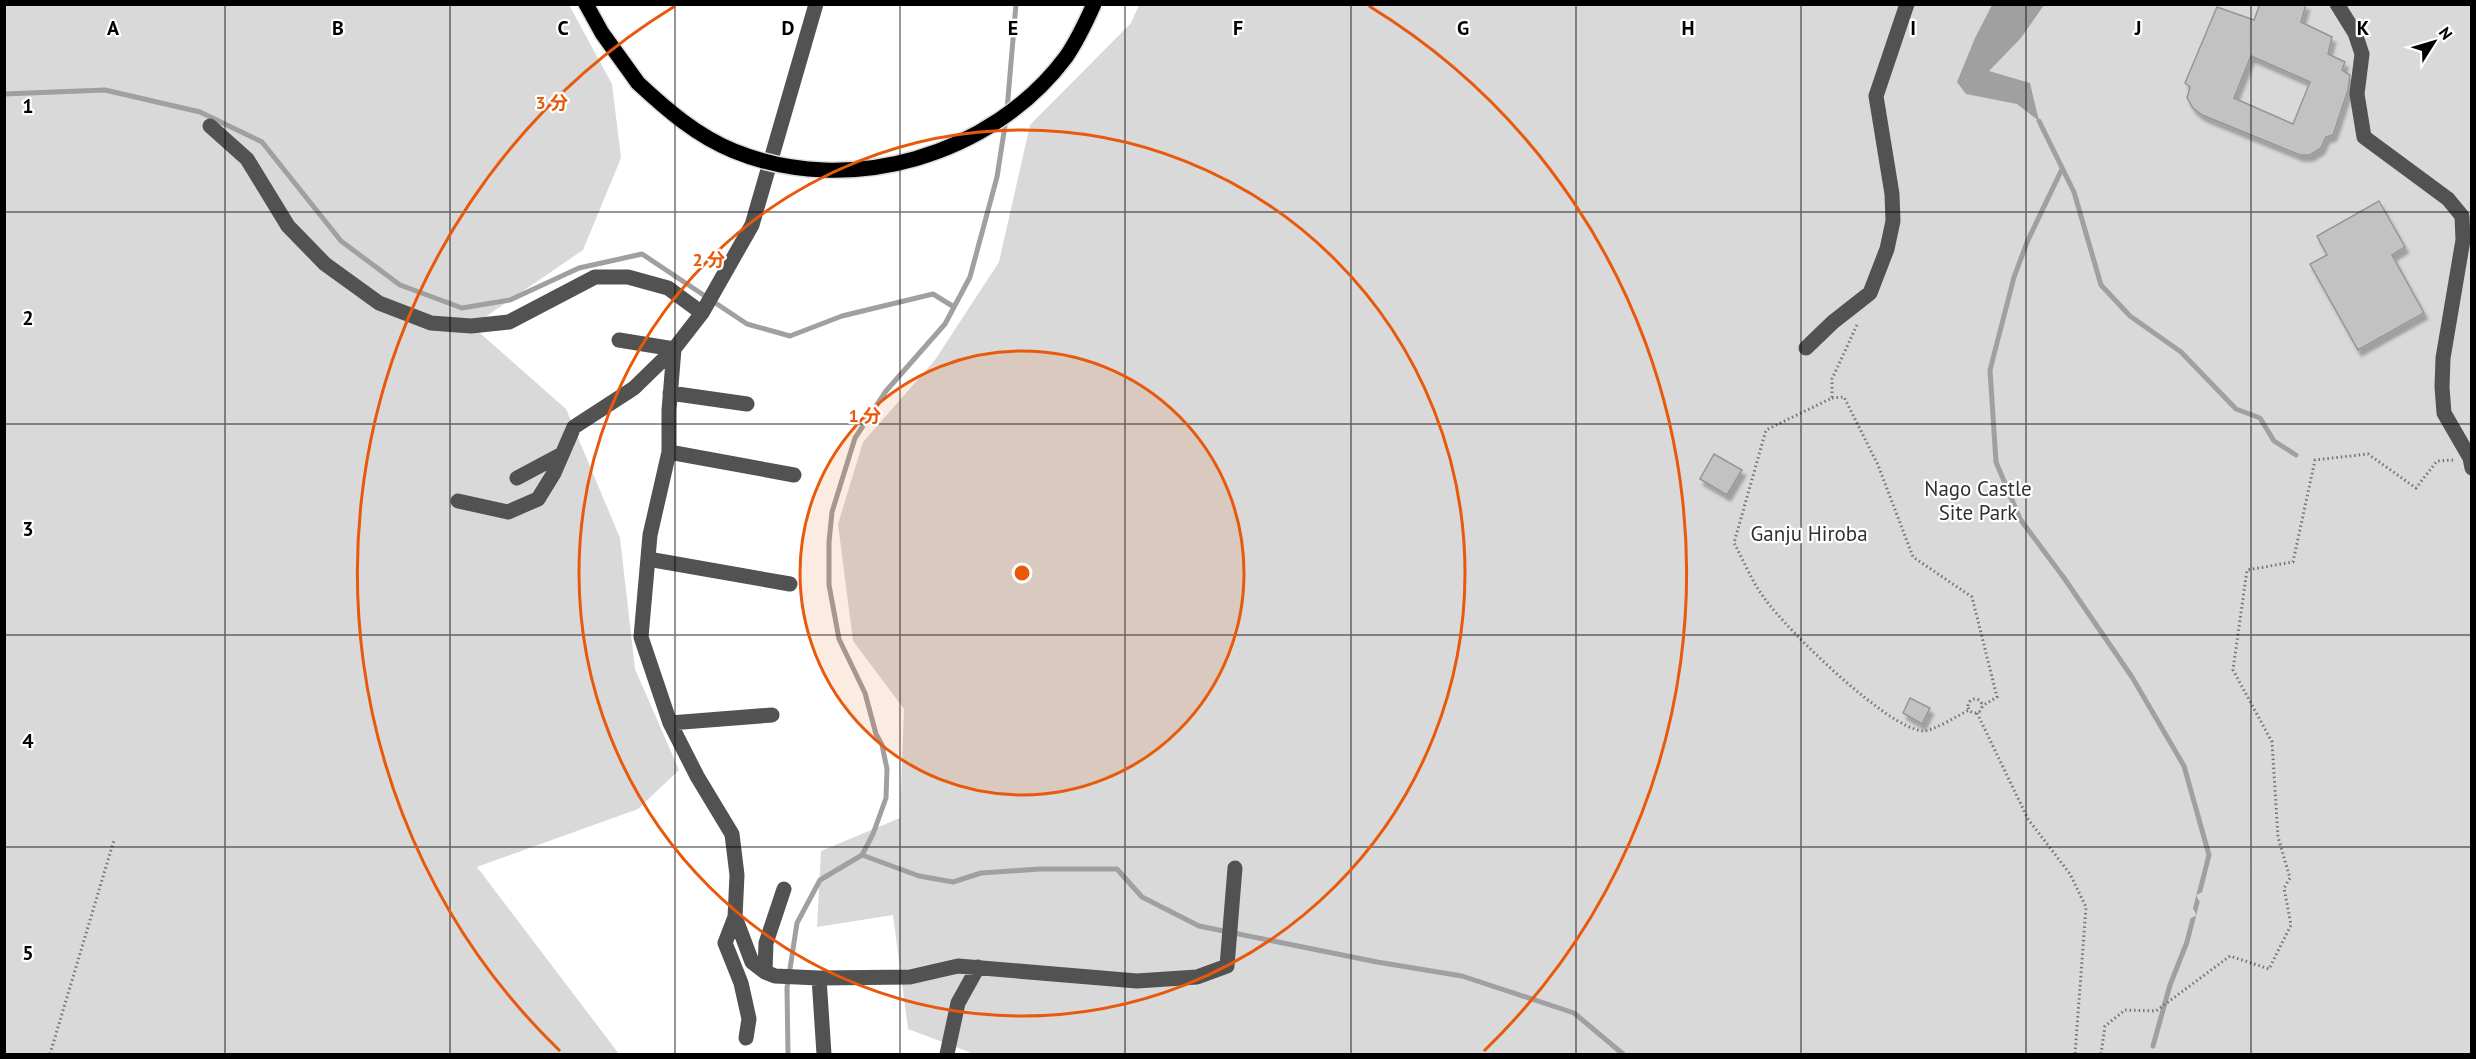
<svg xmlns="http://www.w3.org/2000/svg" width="2476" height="1059" viewBox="0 0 2476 1059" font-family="'PT Sans','Noto Sans JP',sans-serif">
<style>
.green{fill:#d9d9d9}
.water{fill:#a0a0a0}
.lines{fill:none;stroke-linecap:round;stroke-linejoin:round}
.stream{stroke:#a0a0a0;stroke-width:5}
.building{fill:#c2c2c2;stroke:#969696;stroke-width:1.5;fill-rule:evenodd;filter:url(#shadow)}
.highway-tunnel{stroke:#d9d9d9;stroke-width:18;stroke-dasharray:18 9;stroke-linecap:butt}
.major-casing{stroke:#dbdbdb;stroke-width:18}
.path{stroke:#747474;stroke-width:3;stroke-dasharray:1.5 3;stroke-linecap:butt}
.minor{stroke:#525252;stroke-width:15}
.major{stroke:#000;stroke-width:15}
.major-bridge-casing{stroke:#dbdbdb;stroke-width:18;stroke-linecap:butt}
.major-bridge{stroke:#000;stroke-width:15}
.grid{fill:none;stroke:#000;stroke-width:1.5;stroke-opacity:0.55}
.ring{fill:none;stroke:#e8590c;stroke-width:3}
.labels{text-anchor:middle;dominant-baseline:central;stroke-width:4.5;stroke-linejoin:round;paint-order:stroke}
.park-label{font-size:21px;fill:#303030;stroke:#fff}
.grid-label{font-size:20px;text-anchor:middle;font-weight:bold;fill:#000;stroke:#fff;stroke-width:4.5;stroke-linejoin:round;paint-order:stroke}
.centre{fill:#e8590c;stroke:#fff;stroke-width:3}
.ring-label{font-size:18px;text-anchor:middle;font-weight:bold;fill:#e8590c;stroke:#fff;stroke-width:4.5;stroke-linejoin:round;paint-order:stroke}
</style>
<defs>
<filter id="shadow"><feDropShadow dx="3.5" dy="6" stdDeviation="1.5" flood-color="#0004"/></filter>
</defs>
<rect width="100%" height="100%" fill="#fff"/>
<path class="green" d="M5 5H569L612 84 621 158 583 250 472 326 566 409 620 538 635 669 679 770 638 809 477 867 619 1054H5Z
M1139 5H2471V1054H971L969 1052 908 1029 893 915 817 927 821 851 900 818 904 709 853 641 838 524 863 442 935 360 999 262 1030 125 1131 23Z"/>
<path class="water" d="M1992 5H2044L2021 38 1989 71 2030 83 2039 121 2017 104 1966 94 1957 82 1975 38Z"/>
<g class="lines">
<path class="stream" d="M4 94 105 90 200 112 262 142 341 241 400 285 462 308 510 300 579 268 642 254 747 324 790 336 842 316 933 294 954 307
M1007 110 1016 4
M2039 121 2074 192 2101 285 2130 316 2181 352 2236 409 2260 418 2274 441 2296 455
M2062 169 2028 240 2014 277 1990 370 1996 462 2020 519 2064 578 2132 677 2184 766 2209 855 2187 942 2170 985 2153 1046
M862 855 919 876 953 882 981 873 1040 869H1117L1142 897 1199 926 1377 962 1462 976 1574 1013 1623 1054
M788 1054 787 988 797 923 820 880 862 855 873 834 886 798 887 769 882 745 876 734 865 693 839 639 829 585V542L832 512 855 438 886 391 945 324 970 277 997 177 1006 119"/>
</g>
<path class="building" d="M2260 4H2306L2301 22 2332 37 2328 54 2345 62 2342 70 2350 75 2348 90 2333 135 2326 137 2321 148 2310 155H2300L2202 115 2193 108 2187 98 2190 87 2185 83 2217 7 2254 20ZM2251 56 2310 82 2293 124 2234 98Z
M2379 201 2405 247 2392 255 2424 313 2358 350 2310 264 2327 255 2317 236Z
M1714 454 1742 470 1727 495 1700 479Z
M1910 698 1930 708 1922 724 1903 713Z"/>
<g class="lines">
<path class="highway-tunnel" d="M1854 1054 2025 986 2191 908 2319 841 2472 757"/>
<g class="major-casing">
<path id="major" d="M586 4 602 33 638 83"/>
</g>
<path class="path" d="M1857 325 1832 379V398L1766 430 1734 543C1744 561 1752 582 1765 599 1787 630 1887 728 1923 731 1933 731 1959 715 1969 710
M1832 398 1844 397 1878 465 1913 557 1972 597 1997 697 1982 706
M1968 706a7 7 0 1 1 14 0a7 7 0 1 1-14 0Z
M1977 713 2028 819 2070 874 2086 907 2075 1054
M50 1054 114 840
M2101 1054 2105 1026 2125 1010 2156 1011 2230 956 2269 969 2291 925 2284 888 2290 878 2278 837 2272 742 2233 670 2247 570 2293 562 2315 460 2368 454 2416 488 2437 461 2454 460"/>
<path class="minor" d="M816 4 752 225 702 313 674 349 669 410V452L650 535 641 637 670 723 697 776 732 834 737 875 735 917 752 962 765 972 775 976 819 978 910 977 958 966 1137 981 1197 977 1227 966 1235 868
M2337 4 2355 33 2362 54 2357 94 2364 137 2448 199 2462 216 2463 240 2443 358 2442 387 2444 413 2470 458 2472 468
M210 126 247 159 288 226 325 264 379 303 431 323 471 326 509 322 595 277H628L668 288 702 313
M619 340 674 349
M1806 348 1833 322 1870 293 1887 249 1893 221 1892 194 1876 96 1907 4
M670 393 747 404
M669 452 794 475
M517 478 562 454
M458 501 508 512 538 499 554 473 574 427 634 388 674 349
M648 559 790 584
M670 723 772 715
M735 917 725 943 741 983 749 1019 746 1038
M765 972 766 943 784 889
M819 978 824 1054
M947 1054 958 1003 978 967"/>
<use href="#major" class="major"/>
<g class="major-bridge-casing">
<path id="major-bridge" d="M638 83C667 110 697 136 734 151 849 198 992 156 1066 57 1077 41 1086 22 1094 4"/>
</g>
<use href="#major-bridge" class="major-bridge"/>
</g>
<path class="grid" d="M225 4V1054M450 4V1054M675 4V1054M900 4V1054M1125 4V1054M1351 4V1054M1576 4V1054M1801 4V1054M2026 4V1054M2251 4V1054M4 212H2472M4 424H2472M4 635H2472M4 847H2472"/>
<circle cx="1022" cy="573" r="222" fill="#e8590c" fill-opacity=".12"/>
<g class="ring">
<circle cx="1022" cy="573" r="222"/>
<circle cx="1022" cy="573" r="443"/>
<path d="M560 1051A665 665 0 0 1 675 6M1369 6A665 665 0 0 1 1484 1051"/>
</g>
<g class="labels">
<g class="park-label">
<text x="1978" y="488">Nago Castle<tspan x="1978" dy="24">Site Park</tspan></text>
<text x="1809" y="533">Ganju Hiroba</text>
</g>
</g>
<g class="grid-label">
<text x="113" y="35">A</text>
<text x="338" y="35">B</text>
<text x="563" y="35">C</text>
<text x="788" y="35">D</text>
<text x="1013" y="35">E</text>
<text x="1238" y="35">F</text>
<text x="1463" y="35">G</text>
<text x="1688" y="35">H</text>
<text x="1913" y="35">I</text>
<text x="2138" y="35">J</text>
<text x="2363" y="35">K</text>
<text x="28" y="113">1</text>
<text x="28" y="325">2</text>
<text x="28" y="536">3</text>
<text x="28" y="748">4</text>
<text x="28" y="960">5</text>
</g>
<circle cx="1022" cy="573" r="9" class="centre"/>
<g class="ring-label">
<text x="552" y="109">3 分</text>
<text x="709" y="266">2 分</text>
<text x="865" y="422">1 分</text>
</g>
<rect width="2476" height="1059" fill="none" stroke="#000000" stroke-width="12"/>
<g transform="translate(2434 42) rotate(53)" stroke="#ffffff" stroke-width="4.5" paint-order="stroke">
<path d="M0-4.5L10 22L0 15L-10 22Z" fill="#000000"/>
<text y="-9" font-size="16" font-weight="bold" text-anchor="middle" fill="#000000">N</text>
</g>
</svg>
